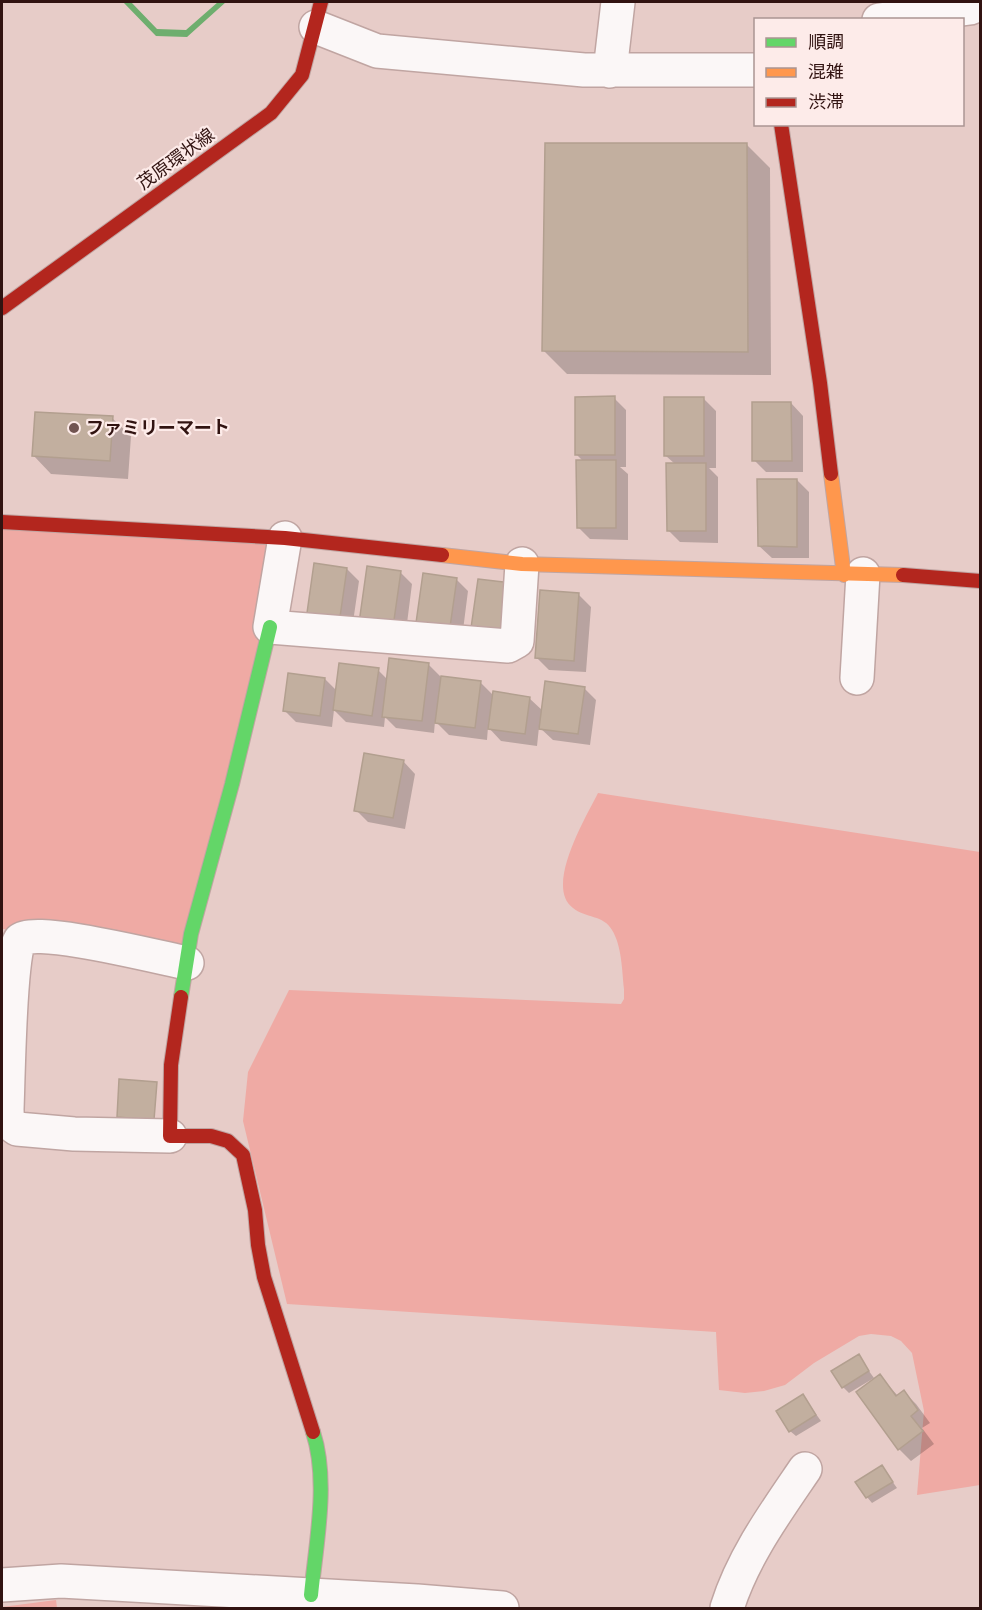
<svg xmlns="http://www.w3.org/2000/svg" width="982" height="1610" viewBox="0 0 982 1610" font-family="'Nunito Sans','Noto Sans JP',sans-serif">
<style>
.green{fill:#efaaa4}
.water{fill:#6eae6e}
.shadow{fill:#0003}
.building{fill:#c2af9f;stroke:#b29f8f;stroke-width:1.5}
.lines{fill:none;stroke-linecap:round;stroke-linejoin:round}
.street-casing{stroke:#c0a5a2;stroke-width:36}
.fast-casing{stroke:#c0a5a2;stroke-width:16}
.slow-casing{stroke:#c0a5a2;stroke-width:16}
.jam-casing{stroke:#c0a5a2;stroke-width:16}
.street{stroke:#fbf7f7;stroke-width:33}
.fast{stroke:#63d668;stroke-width:14}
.slow{stroke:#ff974d;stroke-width:14}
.jam{stroke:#b3261e;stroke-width:14}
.poi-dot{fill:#715451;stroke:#fdebe9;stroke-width:2}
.labels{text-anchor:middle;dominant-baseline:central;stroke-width:4.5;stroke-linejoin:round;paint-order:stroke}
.street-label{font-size:18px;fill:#311311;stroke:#fdebe9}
.poi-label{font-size:18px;font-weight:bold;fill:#311311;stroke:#fdebe9;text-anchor:start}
</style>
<rect width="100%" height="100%" fill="#e7ccc8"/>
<path class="green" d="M2 527 285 538 187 963 28 931 2 929Z
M598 793 980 852V1485L917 1495 924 1411 912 1353 901 1341 891 1336 871 1334 859 1336 814 1363 785 1385 764 1391 745 1393 719 1390 716 1332 287 1304 243 1121 248 1072 289 990 621 1004 624 999V989C622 971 622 946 612 930 604 915 585 918 573 908 544 887 586 817 598 793Z
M56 1600 57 1608H2V1607Z"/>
<path class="water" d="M123 2H131L157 29 186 30 218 2H226L187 37 156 36Z"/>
<path class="shadow" d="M746 144 770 168 771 375 567 374 544 351Z
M614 398 626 410V467H620L628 474V540L590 539 578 527 583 461 577 455Z
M704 399 716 411V468H709L718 477V543L680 542 668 530 675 464 666 456Z
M791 403 803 416V472H766L754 460Z
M112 418 131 436 128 479 51 474 33 455Z
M797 480 809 492V558H772L759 546Z
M347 569 359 581 351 636 320 631Z
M400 572 412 584 405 639 361 622Z
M456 579 468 591 461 646 417 629Z
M578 594 591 607 586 672 549 670 536 657Z
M428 664 441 677 480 682 494 696 529 698 543 711 584 688 596 700 590 745 553 740 539 727 537 746 501 741 488 727 487 740 449 735 435 721 434 733 396 728 385 717 384 727 346 722 334 710 332 727 296 722 284 710 325 679 337 691 378 670 388 680Z
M403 761 415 774 405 829 368 822 356 810Z
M858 1356 874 1378 849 1393 843 1387Z
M880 1376 898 1396 904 1392 916 1404 930 1423 922 1428 934 1444 911 1461 899 1449Z
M803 1396 821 1421 796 1436 790 1431Z
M882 1467 897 1488 872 1503 867 1497Z"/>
<path class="building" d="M545 143H747L748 352 542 351Z
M615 396V455H575V397Z
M664 397H704V456H664Z
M752 402H791L792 461H752Z
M35 412 113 416 110 461 32 456Z
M576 460H616V528H577Z
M666 463H706V531H667Z
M757 479H797V547L758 546Z
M314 563 347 568 339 624 306 620Z
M367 566 401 571 393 627 359 623Z
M423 573 457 578 449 634 415 630Z
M478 579 512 583 504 640 470 635Z
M540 590 579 593 574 661 535 658Z
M389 658 429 663 422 721 382 717Z
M339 663 379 668 372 716 333 710Z
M288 673 325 678 320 716 283 711Z
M441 676 481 681 475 728 435 723Z
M545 681 585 687 578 734 539 729Z
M493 691 530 697 525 734 488 729Z
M364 753 404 760 393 818 354 811Z
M119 1079 157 1082 154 1120 117 1117Z
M859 1354 869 1371 842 1388 831 1371Z
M880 1374 896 1396 904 1390 918 1410 911 1416 923 1431 898 1450 856 1392Z
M803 1394 816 1415 789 1432 776 1411Z
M882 1465 893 1482 866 1498 855 1482Z"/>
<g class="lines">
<g class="street-casing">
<path id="street" d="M879 20 970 8 980 4
M316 27 377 51 584 70H756
M610 71 618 2
M285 538 270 627 508 646 517 641 522 564
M857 678 863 574
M170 1136 74 1134 17 1129C9 1124 7 1119 7 1109 8 1087 10 950 20 940 35 926 161 958 187 963
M2 1585 61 1581 417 1601 502 1608
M727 1608C743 1557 775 1513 805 1469"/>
</g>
<g class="fast-casing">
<path id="fast" d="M181 997 191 934 232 784 270 627
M311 1595C316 1543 329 1481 313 1432"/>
</g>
<g class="slow-casing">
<path id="slow" d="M831 474 844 575
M442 555 522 564 903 575"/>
</g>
<g class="jam-casing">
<path id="jam" d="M781 124 820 383 831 474
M2 308 271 113 302 75 321 2
M2 522 285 538 442 555
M903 575 980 581
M181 997 171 1065 170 1136H211L228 1141 243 1155 255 1210 258 1245 264 1277 313 1432"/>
</g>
<use href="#street" class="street"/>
<use href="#fast" class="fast"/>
<use href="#slow" class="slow"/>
<use href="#jam" class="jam"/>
</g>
<circle class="poi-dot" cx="74" cy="428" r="6"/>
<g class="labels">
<g class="street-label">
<text transform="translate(176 159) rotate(-36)">茂原環状線</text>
</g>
<g class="poi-label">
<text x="86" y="428">ファミリーマート</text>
</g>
</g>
<rect width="982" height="1610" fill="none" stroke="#311311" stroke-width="6"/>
<rect x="754" y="18" width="210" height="108" fill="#fdebe9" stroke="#ab9593" stroke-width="1.5"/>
<rect x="766" y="38" width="30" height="9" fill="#63d668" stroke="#ab9593" stroke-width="1.5"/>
<text x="808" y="48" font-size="18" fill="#311311">順調</text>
<rect x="766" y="68" width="30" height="9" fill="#ff974d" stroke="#ab9593" stroke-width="1.5"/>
<text x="808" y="78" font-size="18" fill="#311311">混雑</text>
<rect x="766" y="98" width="30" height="9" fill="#b3261e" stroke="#ab9593" stroke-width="1.5"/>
<text x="808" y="108" font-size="18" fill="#311311">渋滞</text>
</svg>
